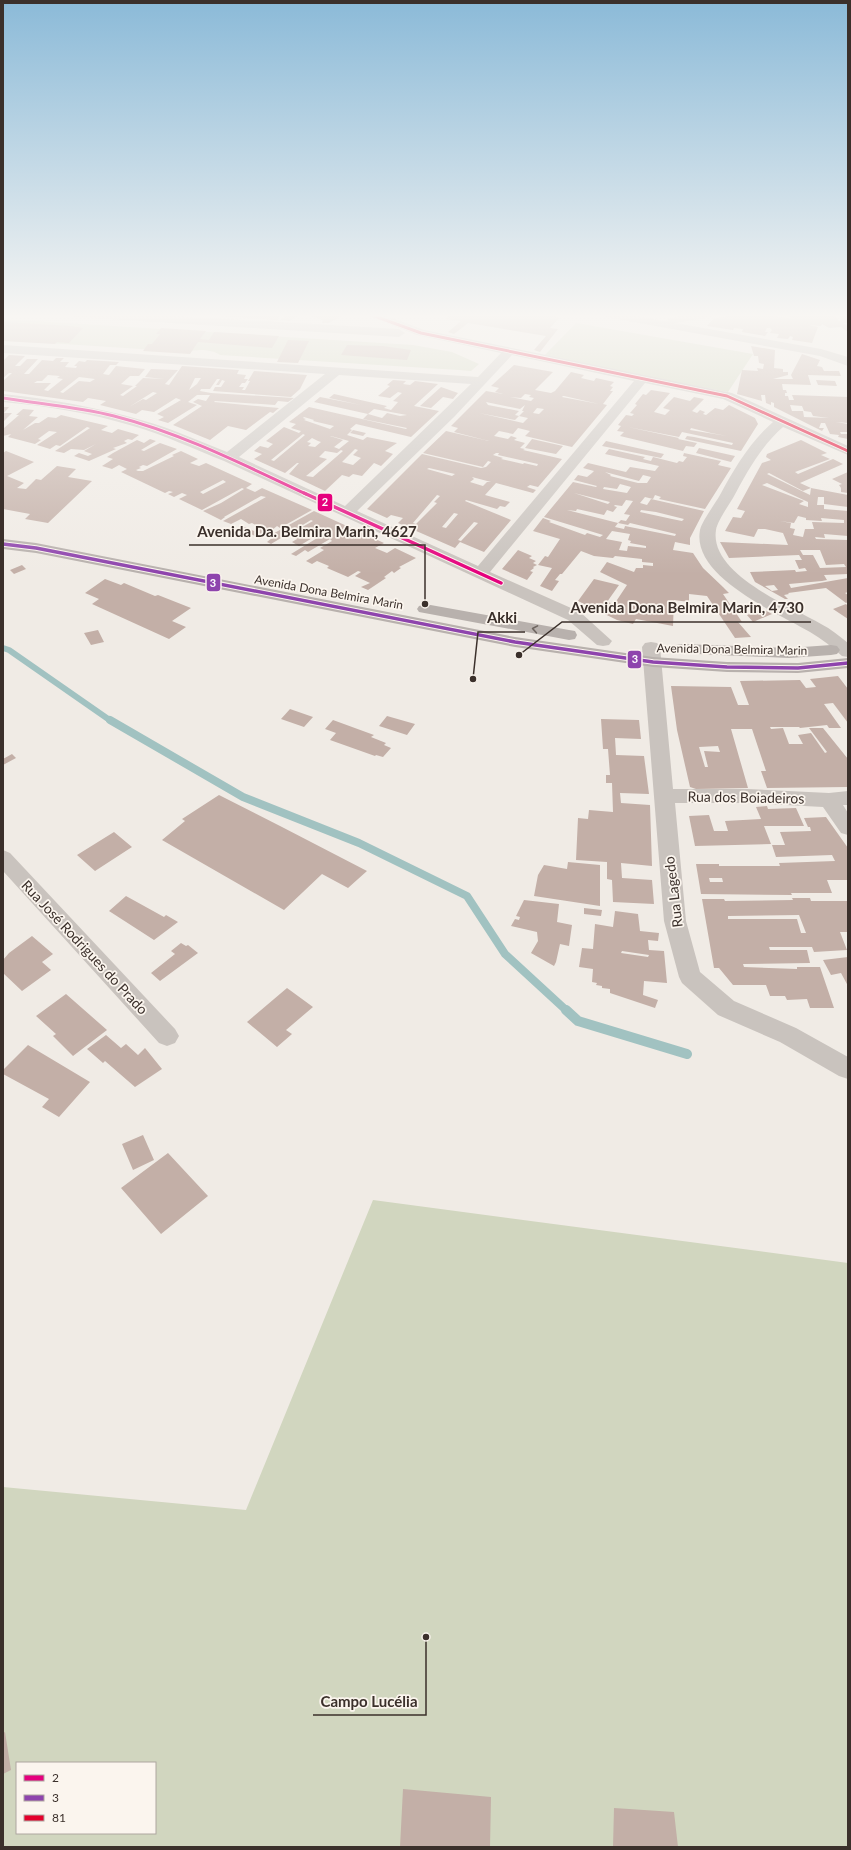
<svg xmlns="http://www.w3.org/2000/svg" width="851" height="1850" viewBox="0 0 851 1850" font-family="Lato,sans-serif">
<style>
.green{fill:#d1d6bf;fill-rule:evenodd}
.lines{fill:none;stroke-linecap:round;stroke-linejoin:round}
.stream-far2{stroke:#a1c2c1;stroke-width:6}
.stream-far1{stroke:#a1c2c1;stroke-width:8}
.stream{stroke:#a1c2c1;stroke-width:10}
.building{fill:#c3afa7;fill-rule:evenodd}
.street{fill:#c9c3be;fill-rule:evenodd}
.primary{fill:#b8b1ad;fill-rule:evenodd}
.bus-1-far1-casing{stroke:#fbf5ee;stroke-width:4.5}
.bus-1-casing{stroke:#fbf5ee;stroke-width:5.5}
.bus-2-casing{stroke:#fbf5ee;stroke-width:5.5}
.bus-3-casing{stroke:#fbf5ee;stroke-width:4.5}
.bus-1-far1{stroke:#e5007d;stroke-width:3}
.bus-1{stroke:#e5007d;stroke-width:3.5}
.bus-2{stroke:#8e44ad;stroke-width:3.5}
.bus-3{stroke:#e4002b;stroke-width:3}
.oneway{stroke:#6d645f}
.labels{text-anchor:middle;dominant-baseline:central;stroke-width:3.5;stroke-linejoin:round;paint-order:stroke}
.far-street-label{font-size:12px;fill:#3b302b;stroke:#fbf5ee}
.street-label{font-size:14px;fill:#3b302b;stroke:#fbf5ee}
.leader{fill:none;stroke:#3b302b;stroke-width:1.5}
.callout-dot{fill:#3b302b;stroke:#fbf5ee;stroke-width:1.5}
.callout-label{font-size:15px;text-anchor:middle;font-weight:bold;fill:#3b302b;stroke:#fbf5ee;stroke-width:3.5;stroke-linejoin:round;paint-order:stroke}
.line-badge{stroke:#fbf5ee;stroke-width:1.5}
.badge-label{font-size:11px;text-anchor:middle;font-weight:bold;fill:#fff}
</style>
<rect width="100%" height="100%" fill="#f0ebe5"/>
<path class="green" d="M3 319 413 345 452 352 479 364 471 371 459 370 220 355C212 349 195 349 186 352L3 340Z
M576 323 753 354 728 392 543 357Z
M373 1200 848 1263V1847H3V1487L246 1510ZM17 1763H155V1833H17Z"/>
<g class="lines">
<path class="stream-far2" d="M3 648 9 650 111 721"/>
<path class="stream-far1" d="M110 720 243 797 359 843 467 896 505 954 567 1011"/>
<path class="stream" d="M566 1010 578 1021 687 1054"/>
</g>
<path class="building" d="M218 314H281L278 320 216 316Z
M288 314H301L290 321 280 320Z
M303 314H336L341 316 329 323H322L323 320Z
M450 314H543L560 317 550 328 558 329 540 352 534 350 546 336 468 323 454 334 448 332 461 321 446 319Z
M742 314H775L773 316 791 318 785 314H833L839 321 841 320 838 318H841L836 314H848V323H843L848 326V332L841 327 829 328 822 324 821 326 809 325 818 327 812 343 792 340 793 337 790 336 788 339 777 338 779 334 770 333 772 330 770 328H767L765 332H768L765 336 742 332 743 329 734 328 733 330 707 326 714 318Z
M5 322 71 326 83 328 69 343 57 342 55 344 3 341V324Z
M161 328 206 331 200 339 209 340 214 332 279 336 272 348 198 342 190 354 143 351 148 344H152L160 334H156Z
M288 340 309 341 298 363 277 362Z
M347 345 383 346 411 350 407 360 341 355Z
M751 346 775 350 774 368 783 369V372H788V375L773 379H793L791 375 802 354 820 360 817 366 822 367 824 371H839L841 376 808 375 811 385 782 384 783 390H786L787 393H785V396H788L789 400H794L792 395 848 397V423L836 422 848 424V432H840L841 434H848V439L838 437 839 435 830 434 825 423H821L819 428H824L822 431 774 407V403L771 402V405L766 403 765 395H761L762 401 737 394 742 370 758 371 757 368 763 369 764 364 759 363 758 356H754ZM790 405 802 406 804 411 811 412 813 416 829 418 804 417 803 411H792Z
M9 355 25 356 15 366H20L27 359H38L24 374H29L42 360 53 361 56 358H64L60 362H69L65 367 76 368 77 366H74L79 361 85 362 87 360 119 362 116 365H110L103 374 109 375 116 366 145 369 139 376H130L121 384 133 386 120 395 123 396 137 386H135L143 378 164 379 145 377 151 369 178 370 165 384 169 385 182 366 239 370 237 374 246 375 244 379H248L245 383H242L239 387H244L242 390H245L250 381H248L254 371 307 375 300 389 291 397 213 391 215 387H221L225 381 222 380 219 385H216L220 379H217L210 389H201L200 391 211 393 294 398 288 402 278 401 275 405 215 401 214 402 279 408 273 413 270 412 246 430 228 426 210 440 173 425 202 406 193 402 198 399 206 401 210 395H197L188 402 197 405 168 423 158 420 164 417 157 414 181 400 176 398 154 412 142 410 136 414 100 405 106 401 88 398 83 402 3 391V381L12 373H9L3 378V361ZM48 375 60 376 57 378 63 379 48 391 44 390 51 383H34L37 381H42ZM79 377 95 379 90 382 79 381 63 393 60 392ZM195 378H201L197 384 189 390ZM153 392 157 393 146 400 143 399 129 407Z
M514 365 553 372 535 390 551 393 555 391 571 372 584 375 581 378 594 381 596 378 614 382 610 386 613 387 610 391H613L603 404 607 405 572 447 525 436 530 431 518 428 513 434 499 431 494 436 508 439 511 436 517 438 514 440 525 443 520 448 525 449 523 450 562 459 538 487 530 485 527 487 536 490 533 493 496 483 485 495 510 502 505 507 500 506 497 509 466 500 465 501 511 520 484 552 460 542 455 548 398 523 403 518 391 515 387 518 367 509 422 454 481 468 486 467 491 462 488 461 483 467 423 453 446 431 489 441 454 432 458 428 451 426 486 391 503 394 495 392 499 388 491 386ZM525 394 531 395 529 397 534 398 531 401 510 397 521 398ZM563 396H564L599 404 562 397ZM486 402 520 409 525 405 522 411H524L519 416 528 418 523 423 479 413 515 420 519 416 515 415 519 411 488 405ZM537 408 544 409 539 414 533 413ZM496 453H499L498 455 538 464 537 466 524 463 523 464 501 459 503 458 493 455ZM429 468 455 474 452 476 427 469ZM472 477 491 482H487L483 486 470 482 474 479ZM437 495 440 496 434 502 437 503 416 524 413 523ZM454 513 458 514 446 528 442 527ZM474 522 478 523 461 541 458 540Z
M393 380 406 381 403 384 410 385 415 381 438 384 414 406 439 411 411 437 356 424 350 429 352 430 347 435 363 440 367 437 397 443 385 451 393 454 381 466 374 463 362 476 353 474 349 477 342 475 325 491 289 474 299 463H297L285 473 254 459 262 454 254 451 260 446 268 448 273 444 266 441 284 427 299 433 301 431 291 428 296 424 289 422 309 407 406 429 407 428 363 419 368 414 382 418 387 413 400 416 407 415 374 409 368 414 314 402 320 397 361 405 329 398 334 394 387 406 384 408 391 410 398 402 393 401 402 393 398 392 390 398 378 396 390 386 387 385ZM304 417 314 420 313 421 334 426 330 429 304 420 306 419 303 418ZM303 434 305 435 274 461 271 460ZM330 436H331L349 441 339 449 334 447 343 440ZM312 438 318 441 321 442 315 447 308 446 311 443 307 442ZM355 449 358 450 353 455 361 458 353 465 342 462ZM341 450 343 451 313 477 306 476 327 459 319 457 325 451 337 453Z
M816 380 835 381 837 386 818 385Z
M441 387 458 393 453 399 443 397 431 408 420 406Z
M651 390 670 393 654 412 665 415 670 410 663 408 674 397 690 401 694 397 704 399 692 411 697 413 700 410 705 412 703 414 706 415 715 408 723 410 729 405 755 418 758 424 741 451 685 439 687 436 694 437 732 445 733 443 682 432 679 437 628 427 679 438 678 439 697 443 694 447 686 446 683 451 620 436 624 432 617 431 621 426 618 425 626 415 632 416 634 414 630 413 637 405 635 404 643 394 646 395ZM691 428 711 433 727 436 690 430Z
M3 407H9L4 413H12L3 422Z
M23 409 34 410 29 416 38 417 23 430 35 423H39L48 417 56 418 61 415 108 426 101 430 112 433 118 429 139 435 132 440 128 439 124 441 127 443 113 448 116 449 89 461 74 456 79 453 88 456 92 454 84 451 96 444 84 450 71 449 64 453 55 451 90 428 87 427 60 446 56 445 50 449 37 445 57 432 49 431 38 439 41 440 35 444 8 437 11 434 3 436 4 428 19 415H16Z
M353 430 366 433 363 436 350 433Z
M150 439 156 441 141 450 144 451 160 443 177 449 147 466 143 465 139 467 141 468 136 470 138 471H143L174 456 172 455 181 451 198 459 190 463 199 466 206 463 252 484 246 488 255 492 262 488 312 510 280 528 277 526 261 539 241 529 245 527 254 531 261 528 252 523 249 524 241 519 231 524 223 521 266 497 261 496 224 517H225L221 520 203 511 221 503 244 489 242 488 202 510 179 499 187 495 182 493 174 497 168 494 173 492 169 491 165 493 121 472 127 469 119 465 112 469 102 466 113 459 107 457 113 453 137 440 144 443ZM223 480 226 482 203 494 200 492Z
M532 439 563 446 556 454 525 448Z
M801 440 827 453 821 455 830 459 795 472 798 474 833 459 843 464 800 483 811 488 803 491 769 473 767 474 810 495 811 488 848 495V507L824 504V497H818L817 505H824V509L848 511V536L824 534 825 538 815 537 816 539 848 540V574L824 575 827 580 822 581 789 584 791 588 848 578V592L845 593 848 595V602L846 603 826 588 788 593 789 594 784 595 788 599H785L755 582 750 572 795 570 796 572 807 571 805 568 799 569 795 560H802L799 555 729 558 720 542 788 545 783 533 765 529H758L754 537 725 531 733 517 741 518 745 511 737 509 762 463 771 460 766 457 767 454ZM767 483 808 502V507L799 504 804 501 762 485ZM798 516 806 518V520L822 521 821 518 844 520V523L812 522 814 529H805L803 537 793 535 795 529 790 528 791 523 780 521 794 523ZM800 550H820L826 565 844 564 846 567 820 568 813 555H803ZM774 585 778 590 772 591 765 586Z
M606 441 664 454 661 458 602 446Z
M699 448 735 456 731 462 696 453Z
M609 449 645 457 643 459 651 461 653 457 677 463 679 461 683 462 687 457 683 456 684 453 721 461 718 465 731 468 705 509 659 499 661 497 655 495 653 499 645 497 640 503 647 505 651 499 704 511 690 538V545L675 542 673 550 693 553 703 568 723 587 729 593 723 594 742 622H738L751 637 735 638 707 596 689 594V602L674 600 673 626 636 619 633 624 617 620 578 601 594 579 619 585 607 602 611 603 606 612H609L627 585 600 572 607 562 634 572 636 568H643V565L653 566V563L642 562V559L615 556 613 558 594 556 581 551 562 574H560L555 580 559 581 552 591 540 586 552 568 538 565 545 556 548 557 560 539 533 531 543 518 551 521 549 522 585 535 587 533 600 537 603 535 544 517 573 482 596 487 597 486 574 480 578 475 587 477 592 473 594 471 583 468 588 463 626 472 630 467 655 471 659 466 605 454ZM605 472 639 481 643 475 651 477 647 483H638L610 476 611 475ZM620 484 631 487 627 493 603 489 604 487 617 489ZM574 493 610 502 608 504ZM626 500 633 501 624 514 630 515 626 521 621 520 618 523 628 525 630 523 676 534 675 536 625 526 624 529 615 527 618 523 567 510 576 511 577 509 604 515 607 510 613 512 617 507 614 506 615 505 622 506ZM641 510 656 512 684 519 682 521 672 519 640 512ZM612 531 630 534 628 540 631 541 630 543 646 546V548L628 546 627 551 619 550 622 542 606 539Z
M6 451 34 462 7 476 24 483 17 488 26 489 36 479 41 480 57 466 76 469 68 477 92 481 48 523 25 519 30 514 3 509V453Z
M848 472V493L841 492V488L839 485 842 484 832 479Z
M314 511 384 543 375 548 387 553 395 548 416 558 399 567 401 568 394 573 392 571 384 577 386 578 368 590 361 587 370 583 355 576 361 572 358 571 348 577 327 568 329 566 317 561 312 564 306 561 324 550 320 548 332 541 330 539 308 552 305 550 296 556 291 554 332 529 329 528 299 546 292 542 297 539 288 535 313 521 311 520 271 544 267 542 272 538 269 536Z
M518 550 532 556 529 558 536 561 533 563 537 565 533 567 534 568 530 571 533 572 527 580 502 569Z
M22 565 26 569 14 574 10 570Z
M105 579 121 585 124 583 155 596 158 595 191 608 172 621 186 627 169 639 92 604 99 599 85 593Z
M846 604 848 606V619L833 609Z
M763 609 772 614 753 622 747 615Z
M98 630 104 642 91 645 84 633Z
M838 676 848 689V723L833 703 824 704 841 728H829L827 725 800 728 799 727H770L771 729 783 728 789 744H803L798 735 811 733 825 753 827 752 809 728H823L848 759V787L767 788 761 771H766L752 729H731L748 788 696 789 690 787 677 730 671 686 731 687 738 705H749L740 681 800 680 806 688 816 687 810 679ZM718 746 720 752 704 751 708 767H705L699 747Z
M290 709 313 717 304 727 281 719Z
M387 716 415 724 407 735 379 726Z
M601 719 639 720 641 739 615 738 616 755 644 756 649 794 620 793 621 803 650 805 652 866 621 863 622 878 652 880 654 904 613 902 612 880 607 879V862L576 860 578 818 588 819 589 810 613 812 612 783H606V775H610L608 749H603Z
M333 720 374 735 371 737 386 743 384 745 391 748 383 757 376 755 375 756 330 740 336 733 325 729Z
M12 754 16 758 3 765V759Z
M219 795 282 827 367 871 348 888 322 874 284 910 162 840 185 821 182 819Z
M767 806 768 809 796 808 804 826H764L771 844 695 846 689 816 709 815 714 831H728L725 821 761 819 756 807Z
M826 817 848 848V880H827L832 893H791L792 895 701 894 696 864H719V866H780L779 863 835 861 832 855 776 857 772 845H785L780 832 811 831 810 827H808L804 818ZM709 878H722L723 882H710Z
M114 832 132 847 95 871 77 855Z
M568 862 600 865V906L534 896 538 875 544 865 567 869Z
M126 896 164 917 166 915 178 922 154 940 109 911Z
M792 898H810L811 901H848V932H840L847 950 814 952 812 947H769L770 950H807L810 963 743 964 744 967 797 969V967H820L834 1008H810L807 999 787 1000 785 996H770L766 985H733L719 968H714L702 899H724L725 901 793 900ZM799 915 806 933H801L797 919H728V916Z
M524 900 559 904 557 922 572 925 569 946 560 944 556 962 554 966 531 953 538 941 537 932 511 926 515 919 519 920 520 917 516 916Z
M584 908 602 910 601 916 584 914Z
M615 911 638 914 640 931 659 933 658 941 648 940 649 950 664 951 667 983 644 981 643 995 658 1000 655 1008 610 993V989L602 988V986L596 985 597 983 592 982 593 969 579 967 582 948 593 949 595 924 613 927ZM622 951 649 955 648 957 621 953Z
M32 936 53 954 42 962 51 970 22 991 3 973V960L9 953Z
M181 943 186 946 188 945 198 953 160 981 151 973 175 954 171 951Z
M848 957V986L841 973 831 975 823 960Z
M287 988 313 1007 286 1030 292 1034 277 1047 247 1022Z
M66 994 107 1030 73 1056 53 1036 56 1034 36 1016Z
M106 1035 121 1048 126 1044 138 1055 145 1048 162 1069 135 1087 105 1061 103 1063 87 1049Z
M28 1045 90 1082 59 1117 42 1107 49 1099 3 1074V1070Z
M143 1135 154 1160 133 1170 122 1144Z
M168 1153 208 1196 161 1234 121 1188Z
M5 1732 11 1770 3 1774V1733Z
M403 1789 491 1797 490 1847H400Z
M614 1808 674 1812 678 1847H613Z"/>
<g class="lines">
<path class="street" d="M70 314H142L399 329 405 333 399 337 75 317Z
M364 314H381L424 330 732 393 848 446V455L783 427C761 446 747 472 733 498 728 506 717 522 716 530 709 574 790 606 821 624 831 629 839 636 848 643V657L842 656C832 647 822 639 810 632 778 613 691 577 700 530 702 521 715 504 720 495 734 469 750 442 773 422L723 399 645 383 490 572 580 612 612 641 609 645 603 646 597 645 568 620 224 461C194 449 164 435 133 426 90 413 47 406 3 402V394C50 399 96 407 141 420 171 428 199 441 227 452L325 374 3 353V345L478 377 501 353 417 335ZM512 355 634 381 478 566 357 511 454 417ZM339 375 471 384 345 506 239 457Z
M601 314H628L669 322 667 320 669 318 686 314H716L711 317 675 323 821 349 848 357V366L820 356 606 317Z
M651 642 657 643 660 647 673 789H747L829 793 848 791V805H843L848 813V835L841 833 823 807 747 803H675L686 921 700 972 734 1001 796 1028 848 1057V1079L839 1076 780 1042 718 1015 682 983 679 977 664 921 642 647 645 643Z
M3 850 10 853 175 1029 179 1036 175 1043 167 1046 159 1043 3 871Z"/>
<path class="primary" d="M3 539 36 543 515 637 653 657 727 662 798 663 848 658V668L798 673 727 672 653 667 515 647 36 553 3 549Z
M425 604 569 630 575 631 577 635 575 639 569 640 419 612 417 609 419 606Z
M682 644 789 648 831 645 837 646 840 650 837 654 831 655 789 658 676 653 673 649 676 645Z"/>
<g class="bus-1-far1-casing">
<path id="bus-1-far1" d="M3 398C40 404 78 407 114 416 181 433 244 465 306 494"/>
</g>
<g class="bus-1-casing">
<path id="bus-1" d="M304 493 501 583"/>
</g>
<g class="bus-2-casing">
<path id="bus-2" d="M3 544 36 548 515 642 653 662 727 667 798 668 848 663"/>
</g>
<g class="bus-3-casing">
<path id="bus-3" d="M369 314 421 333 727 396 848 451"/>
</g>
<use href="#bus-1-far1" class="bus-1-far1"/>
<use href="#bus-1" class="bus-1"/>
<use href="#bus-2" class="bus-2"/>
<use href="#bus-3" class="bus-3"/>
</g>
<defs><path id="oneway-chevron" d="M-2-3.5L2.5 0L-2 3.5" fill="none" stroke-width="1.6" stroke-linecap="round" stroke-linejoin="round"/></defs>
<use class="oneway" href="#oneway-chevron" transform="translate(535 629) rotate(-170)"/>
<linearGradient id="sky" x2="0" y2="1"><stop stop-color="#8bbad8"/><stop offset="0.55" stop-color="#f8f6f3"/><stop offset="1" stop-color="#f8f6f3" stop-opacity="0"/></linearGradient>
<rect width="851" height="574" fill="url(#sky)"/>
<g class="labels">
<g class="far-street-label">
<text transform="translate(329 592) rotate(10)">Avenida Dona Belmira Marin</text>
<text transform="translate(732 649) rotate(1)">Avenida Dona Belmira Marin</text>
</g>
<g class="street-label">
<text transform="translate(746 797) rotate(1)">Rua dos Boiadeiros</text>
<text transform="translate(673 892) rotate(-97)">Rua Lagedo</text>
<text transform="translate(85 947) rotate(47)">Rua José Rodrigues do Prado</text>
</g>
</g>
<path class="leader" d="M425 604L425 545H189M519 655L562 622H811M473 679L478 632H525M426 1637L426 1715H313"/>
<g class="callout-dot">
<circle cx="425" cy="604" r="4"/>
<circle cx="519" cy="655" r="4"/>
<circle cx="473" cy="679" r="4"/>
<circle cx="426" cy="1637" r="4"/>
</g>
<g class="callout-label">
<text x="307" y="537">Avenida Da. Belmira Marin, 4627</text>
<text x="687" y="613">Avenida Dona Belmira Marin, 4730</text>
<text x="502" y="623">Akki</text>
<text x="369" y="1707">Campo Lucélia</text>
</g>
<g class="line-badge">
<rect x="317" y="493" width="16" height="19" rx="4" fill="#e5007d"/>
<rect x="206" y="573" width="15" height="19" rx="4" fill="#8e44ad"/>
<rect x="627" y="650" width="15" height="19" rx="4" fill="#8e44ad"/>
</g>
<g class="badge-label">
<text x="325" y="506">2</text>
<text x="213" y="587">3</text>
<text x="635" y="663">3</text>
</g>
<rect width="851" height="1850" fill="none" stroke="#3b302b" stroke-width="8"/>
<rect x="16" y="1762" width="140" height="72" fill="#fbf5ee" stroke="#aea6a0"/>
<rect x="24" y="1775" width="20" height="6" fill="#e5007d" stroke="#aea6a0"/>
<text x="52" y="1782" font-size="12" fill="#3b302b">2</text>
<rect x="24" y="1795" width="20" height="6" fill="#8e44ad" stroke="#aea6a0"/>
<text x="52" y="1802" font-size="12" fill="#3b302b">3</text>
<rect x="24" y="1815" width="20" height="6" fill="#e4002b" stroke="#aea6a0"/>
<text x="52" y="1822" font-size="12" fill="#3b302b">81</text>
</svg>
